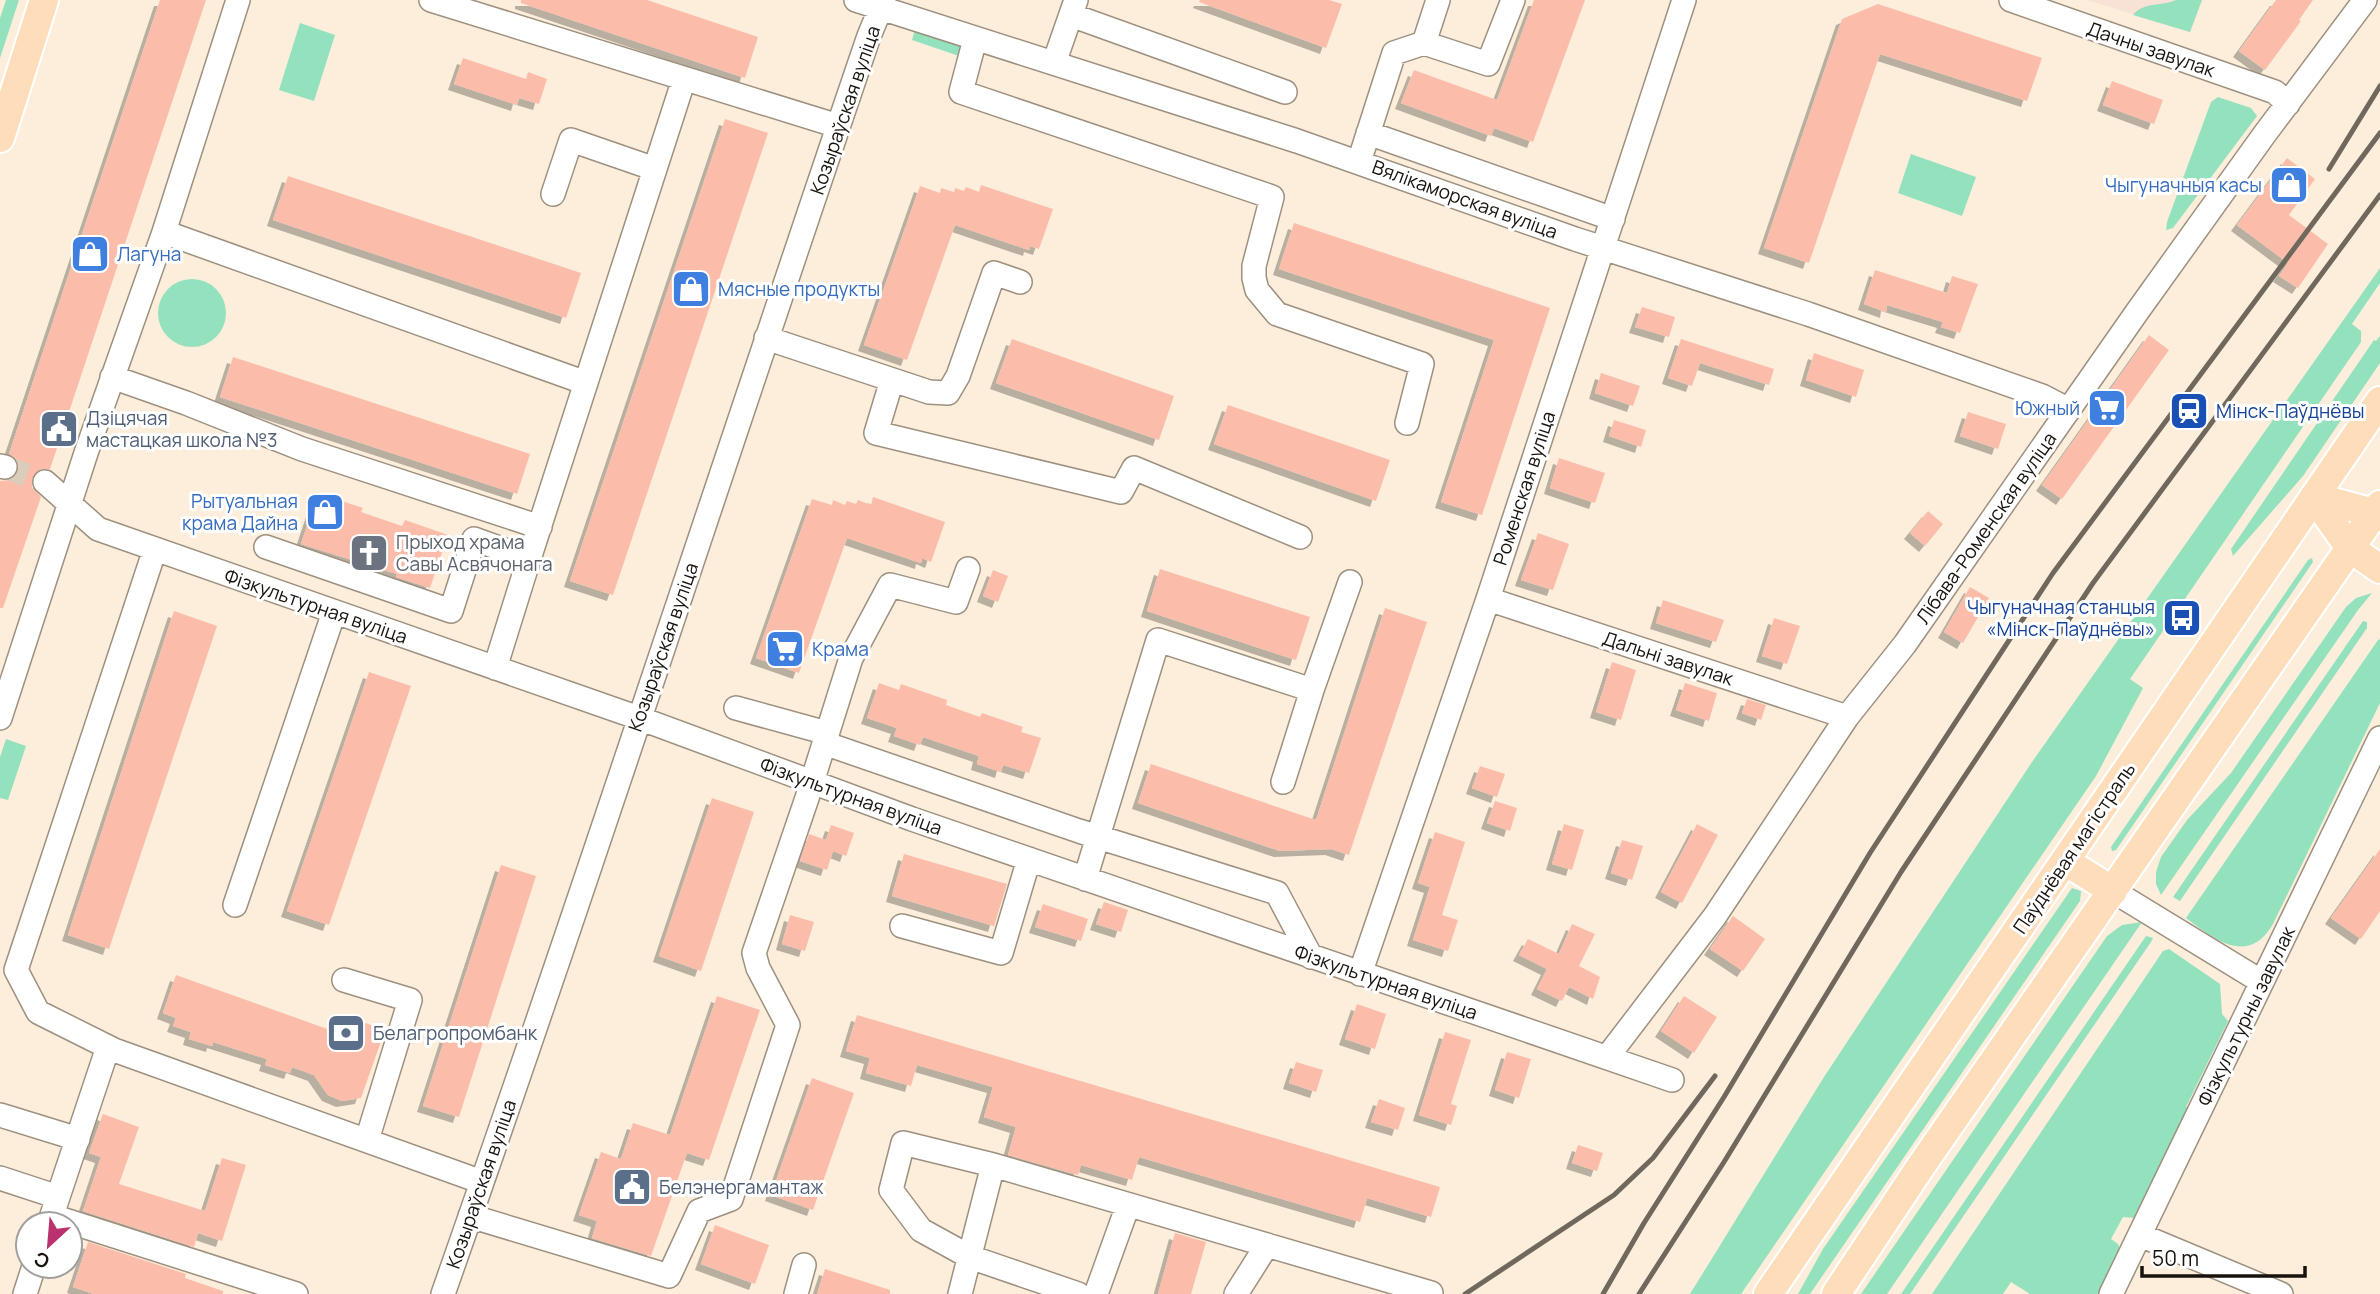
<svg xmlns="http://www.w3.org/2000/svg" width="2380" height="1294" viewBox="0 0 2380 1294" font-family="Manrope,sans-serif">
<style>
.education{fill:#f8e1d5}
.green{fill:#94e1be}
.building{fill:#fbbdaa;filter:url(#shadow)}
.lines{fill:none;stroke-linecap:round;stroke-linejoin:round}
.minor-tunnel{stroke:#dacdbc;stroke-width:23;stroke-dasharray:23 11;stroke-linecap:butt}
.minor-casing{stroke:#9d907f;stroke-width:26}
.major-casing{stroke:#fff;stroke-width:32}
.minor{stroke:#fff;stroke-width:23}
.major{stroke:#feddbb;stroke-width:28}
.rail{stroke:#70685d;stroke-width:5}
.labels{text-anchor:middle;dominant-baseline:central;stroke-width:6;stroke-linejoin:round;paint-order:stroke}
.street-label{font-size:19px;fill:#17120c;stroke:#fff}
.shop-label{font-size:19px;fill:#366cbe;stroke:#fff;text-anchor:end}
.transit-label{font-size:19px;fill:#164399;stroke:#fff;text-anchor:start}
.service-label{font-size:19px;fill:#4e5e75;stroke:#fff;text-anchor:start}
.worship-label{font-size:19px;fill:#5b616d;stroke:#fff;text-anchor:start}
</style>
<defs>
<filter id="shadow"><feDropShadow dx="-6" dy="6" stdDeviation="0" flood-color="#0004"/></filter>
</defs>
<rect width="100%" height="100%" fill="#fceedb"/>
<path class="education" d="M2087 0H2202L2190 32Z"/>
<path class="green" d="M6 0H19L0 58V18Z
M2176 0H2202L2190 32 2133 15C2145 1 2160 7 2176 0Z
M300 23 335 35 314 101 279 90Z
M915 29 962 45 959 56 912 40Z
M2218 97 2251 108 2257 116 2173 228 2166 230 2167 222 2211 102Z
M1911 154 1976 177 1962 216 1898 193Z
M2380 268V283L2352 324 2361 331V342L2130 679 2143 688 2096 776 1741 1294H1690L1824 1077 2032 762Z
M158 313a34 34 0 1 1 68 0a34 34 0 1 1-68 0Z
M2380 336V363L2303 476 2233 556 2231 549 2374 340 2376 341Z
M2312 558 2313 562 2116 850 2112 851 2111 847 2308 560Z
M2372 593 2358 610 2161 895 2156 884V872L2161 857 2187 820 2231 773 2346 607 2356 598Z
M2363 621 2367 622V628L2180 901 2173 897Z
M2380 639V703L2273 924C2248 967 2214 939 2186 918L2378 640Z
M6 739 26 746 8 800 0 798V757Z
M2072 888 2081 891 2080 901 1810 1294H1798L1823 1249Z
M2142 922 1887 1294H1861L2107 936 2122 925Z
M2146 936 2153 938 2151 942 1910 1294H1901Z
M2169 949 2220 984 2222 1014 2228 1021 2186 1107 2190 1109 2135 1218 2123 1217 2111 1239 2118 1244 2121 1251 2101 1294H2030L2011 1282 2003 1294H1932L2163 951Z"/>
<path class="building" d="M160 0H206L50 469H40L32 479V487L41 497 3 608H0V481L10 480 19 470 18 462 9 454Z
M521 0H647L758 37 745 78 521 3Z
M1200 0H1329L1342 4 1326 48 1199 2Z
M1534 0H1585L1533 142 1494 128 1491 136 1401 103 1414 70 1497 100Z
M2276 0H2313L2299 20 2301 21 2265 70 2239 51Z
M1878 4 2042 58 2027 101 1880 54 1809 263 1764 248 1842 19Z
M463 58 526 79 528 72 547 79 539 104 519 98 517 105 454 84Z
M2112 81 2163 100 2154 124 2103 105Z
M725 119 768 133 613 595 570 581Z
M2287 158 2315 179 2289 215 2328 244 2298 288 2279 276 2288 263 2237 225Z
M288 176 581 273 566 318 273 220Z
M981 185 1053 209 1039 249 1030 246 1029 250 955 225 907 360 864 345 920 186 940 193 941 188 954 192 955 188 964 191 966 187 979 192Z
M1294 223 1550 308 1482 515 1441 502 1494 340 1279 269Z
M1875 270 1947 293 1952 276 1978 284 1960 333 1941 327 1943 322 1887 305 1886 312 1864 304Z
M1642 307 1675 317 1669 337 1635 327Z
M2149 335 2169 350 2062 499 2042 485Z
M1012 339 1174 396 1159 440 996 383Z
M1681 339 1774 369 1769 385 1700 363 1692 386 1668 378Z
M1814 353 1864 370 1856 397 1806 380Z
M233 357 530 454 517 494 220 397Z
M1601 373 1640 386 1633 406 1595 393Z
M1228 405 1390 460 1376 501 1214 444Z
M1968 412 2006 424 1998 449 1960 436Z
M1614 420 1646 430 1641 447 1609 436Z
M1559 458 1605 473 1595 503 1550 488Z
M318 493 363 508 361 512 402 526 405 520 448 535 430 588 396 577 397 574 301 544Z
M873 497 945 522 931 562 922 558 921 563 847 538 799 673 756 658 812 499 832 505 833 500 845 505 847 501 856 504 858 500 871 505Z
M1928 511 1943 524 1925 546 1910 533Z
M1538 533 1569 544 1553 590 1521 580Z
M1160 569 1310 617 1296 660 1147 611Z
M993 570 1008 576 998 602 983 596Z
M1970 587 1989 598 1963 643 1944 632Z
M1663 600 1724 620 1716 642 1656 623Z
M1385 608 1427 622 1349 855 1331 849 1280 851 1138 803 1151 764 1316 820Z
M174 611 217 626 109 949 68 935Z
M1774 618 1800 626 1787 664 1762 656Z
M1612 662 1636 670 1621 720 1596 712Z
M369 672 411 686 329 925 287 911Z
M879 683 899 690 901 684 947 700 946 705 980 717 982 713 1023 727 1021 732 1041 738 1029 773 1003 765 1001 772 977 764 979 756 923 737 920 745 894 736 897 728 867 718Z
M1685 683 1717 693 1709 721 1676 710Z
M1747 699 1766 705 1761 720 1742 713Z
M1480 766 1505 774 1497 797 1472 788Z
M712 798 754 812 701 971 659 956Z
M1495 801 1517 808 1510 831 1487 823Z
M1564 824 1584 830 1572 870 1552 864Z
M1697 824 1718 835 1682 903 1661 892Z
M831 825 854 833 846 856 833 851 827 870 800 861 809 834 826 840Z
M1435 832 1465 842 1442 915 1458 920 1448 951 1413 940 1430 887 1418 883Z
M1622 840 1643 846 1632 880 1611 873Z
M2380 849V911L2361 939 2331 918Z
M904 854 1007 884 994 926 892 896Z
M501 865 536 876 459 1117 423 1106Z
M1104 902 1128 910 1121 932 1096 924Z
M1043 904 1088 919 1081 941 1035 927Z
M790 915 814 922 805 951 782 944Z
M1733 916 1765 939 1743 971 1710 949Z
M1572 924 1595 934 1579 966 1600 977 1593 999 1569 987 1562 1001 1537 989 1547 969 1519 955 1528 939 1559 954Z
M176 975 333 1031 340 1014 385 1030 361 1098 342 1101 328 1095 314 1075 292 1067 290 1073 265 1065 267 1059 213 1042 212 1046 189 1039 191 1032 173 1026 176 1018 163 1013Z
M717 996 760 1010 709 1160 687 1153 651 1256 592 1238 597 1221 579 1215 601 1152 621 1159 633 1123 670 1135Z
M1684 996 1717 1017 1694 1053 1661 1031Z
M1357 1004 1386 1014 1375 1049 1345 1039Z
M857 1015 1440 1187 1431 1217 1367 1198 1360 1222 1139 1157 1132 1180 1081 1165 1078 1175 1008 1155 1016 1127 984 1117 993 1087 917 1065 911 1086 866 1073 870 1058 846 1051Z
M1445 1032 1471 1040 1451 1104 1457 1106 1451 1125 1419 1115Z
M1507 1052 1531 1059 1519 1098 1495 1090Z
M1296 1062 1323 1070 1316 1092 1289 1083Z
M812 1078 854 1093 813 1210 771 1195Z
M1379 1099 1405 1108 1398 1130 1371 1122Z
M103 1114 139 1127 119 1184 205 1211 222 1158 246 1165 222 1241 198 1233 194 1247 83 1211 101 1157 89 1153Z
M1578 1145 1603 1153 1597 1171 1572 1163Z
M715 1225 769 1245 755 1284 701 1264Z
M1175 1233 1206 1242 1191 1294H1158Z
M88 1242 186 1274 185 1278 223 1291V1294H94L73 1287Z
M825 1269 890 1290V1294H817Z"/>
<g class="lines">
<path class="minor-tunnel" d="M5 467 45 482"/>
<g class="minor-casing">
<path id="minor" d="M431 0 838 126
M856 0 1297 141 1575 239 1808 314 2042 396 2069 410
M2011 0 2275 92 2288 104
M1071 15 1285 92
M975 39 961 92 1272 197 1254 266V278L1257 290 1277 314 1422 364 1407 423
M1424 43 1438 0
M1054 63 1076 0
M1368 133 1613 219
M1359 162 1394 53 1424 43 1488 64 1513 0
M553 194 571 140 655 169
M164 232 238 0
M766 338 929 392 948 393 958 376 994 273 1020 282
M112 377 186 403 302 449 540 527
M892 380 876 433 1121 492 1134 468 1300 537
M0 466 5 467
M45 482 98 529 639 718 912 819 1672 1080
M266 547 451 611 474 539 529 559 684 79
M155 549 16 970 38 1012 114 1050 482 1182
M1488 599 1847 717
M495 668 529 559
M736 708 827 733
M0 718 86 453 164 232 586 383
M824 743 1079 831 1277 893 1311 957
M1283 782 1312 690
M1085 879 1158 640 1312 690 1350 582
M2113 891 2262 982
M235 905 334 612
M902 926 1001 953 1029 859
M1360 974 1488 599 1684 0
M344 980 410 1000 367 1140
M1608 1056 1715 916 1847 717 1905 644 2137 312 2264 135 2365 0
M0 1115 78 1139
M993 1165 903 1143 891 1190 921 1230 970 1257 1078 1294
M0 1178 58 1197
M52 1216 296 1294
M470 1216 669 1276 699 1211 731 1199 788 1025 758 968 754 953 807 798 851 658 890 585 956 602 968 569
M49 1224 108 1047
M2140 1235 2281 1294
M25 1294 34 1266
M443 1294C590 876 726 455 869 36L884 0
M796 1294 804 1265
M960 1294 993 1165 1431 1293
M1096 1294 1128 1205
M1236 1294 1267 1245
M2111 1294 2380 738"/>
</g>
<g class="major-casing">
<path id="major" d="M0 138 44 0
M2314 497 2350 548 2380 569
M2314 497 2374 513 2380 517
M2065 861 2113 891
M1768 1294 2380 401
M1836 1294 1921 1166 2380 505"/>
</g>
<use href="#minor" class="minor"/>
<use href="#major" class="major"/>
<path class="rail" d="M2329 169 2380 86
M1465 1294 1614 1195 1653 1158 1715 1076
M1603 1294 1644 1223 1724 1097 1870 853 2053 573 2380 133
M1639 1294 1724 1162 1901 872 2093 583 2380 195"/>
</g>
<defs>
<g id="shop-square" transform="scale(2.0125)"><rect x="-9" y="-9" width="18" height="18" rx="4" fill="#3f7fe0" stroke="#fff"/><path d="M-5-2.5h2.3a2.7 3.5 0 0 1 5.4 0H5L5.5 6h-11ZM-1.5-2.5h3a1.5 2.3 0 0 0-3 0Z" fill="#fff"/></g>
<g id="supermarket-square" transform="scale(2.0125)"><rect x="-9" y="-9" width="18" height="18" rx="4" fill="#3f7fe0" stroke="#fff"/><path d="M-6-5.5h2.5l.6 2H6L4.5 2H-2.5L-4.4-4H-6ZM-1.5 3.2a1.3 1.3 0 1 0 .1 0ZM3 3.2a1.3 1.3 0 1 0 .1 0Z" fill="#fff"/></g>
<g id="station-square" transform="scale(2.0125)"><rect x="-9" y="-9" width="18" height="18" rx="4" fill="#1a4fb4" stroke="#fff"/><path d="M-3-6H3Q5-6 5-4V2Q5 4 3 4L4.5 6H3L1.5 4h-3L-3 6H-4.5L-3 4Q-5 4-5 2V-4Q-5-6-3-6ZM-3.5-4v3h7v-3ZM-3.5 1v1.5H-2V1ZM2 1v1.5H3.5V1Z" fill="#fff"/></g>
<g id="civic-square" transform="scale(2.0125)"><rect x="-9" y="-9" width="18" height="18" rx="4" fill="#5c6f8a" stroke="#fff"/><path d="M-.6-6.5H3V-4.5H.6V-3L4-1V1h2V6H-6V1h2V-1L-.6-3ZM-1.2 2.5V6h2.4V2.5Z" fill="#fff"/></g>
<g id="church-square" transform="scale(2.0125)"><rect x="-9" y="-9" width="18" height="18" rx="4" fill="#6b7280" stroke="#fff"/><path d="M-1.2-6h2.4v3.5h3.3v2.4h-3.3V6h-2.4V-.1h-3.3v-2.4h3.3Z" fill="#fff"/></g>
<g id="bus-square" transform="scale(2.0125)"><rect x="-9" y="-9" width="18" height="18" rx="4" fill="#1a4fb4" stroke="#fff"/><path d="M-5-6H5V4H4V6H2V4H-2V6H-4V4H-5ZM-3.5-4V0h7V-4ZM-3.5 1.2v1.5H-2V1.2ZM2 1.2v1.5H3.5V1.2Z" fill="#fff"/></g>
<g id="bank-square" transform="scale(2.0125)"><rect x="-9" y="-9" width="18" height="18" rx="4" fill="#5c6f8a" stroke="#fff"/><path d="M-6-4H6V4H-6ZM0-2.3a2.3 2.3 0 1 0 0 4.6a2.3 2.3 0 1 0 0-4.6Z" fill="#fff"/></g>
</defs>
<g fill-rule="evenodd">
<use href="#shop-square" x="2289" y="185"/>
<use href="#shop-square" x="90" y="254"/>
<use href="#shop-square" x="691" y="289"/>
<use href="#supermarket-square" x="2107" y="408"/>
<use href="#station-square" x="2189" y="411"/>
<use href="#civic-square" x="59" y="429"/>
<use href="#shop-square" x="325" y="512"/>
<use href="#church-square" x="369" y="553"/>
<use href="#bus-square" x="2182" y="618"/>
<use href="#supermarket-square" x="785" y="649"/>
<use href="#bank-square" x="346" y="1033"/>
<use href="#civic-square" x="632" y="1187"/>
</g>
<g class="labels">
<g class="street-label">
<text transform="translate(2151 49) rotate(19)">Дачны завулак</text>
<text transform="translate(845 110) rotate(-71)">Козыраўская вуліца</text>
<text transform="translate(1465 199) rotate(20)">Вялікаморская вуліца</text>
<text transform="translate(1524 488) rotate(-72)">Роменская вуліца</text>
<text transform="translate(1986 528) rotate(-55)">Лібава-Роменская вуліца</text>
<text transform="translate(316 606) rotate(19)">Фізкультурная вуліца</text>
<text transform="translate(663 647) rotate(-71)">Козыраўская вуліца</text>
<text transform="translate(1668 658) rotate(18)">Дальні завулак</text>
<text transform="translate(851 796) rotate(20)">Фізкультурная вуліца</text>
<text transform="translate(2074 848) rotate(-56)">Паўднёвая магістраль</text>
<text transform="translate(1386 982) rotate(19)">Фізкультурная вуліца</text>
<text transform="translate(2246 1016) rotate(-64)">Фізкультурны завулак</text>
<text transform="translate(481 1184) rotate(-71)">Козыраўская вуліца</text>
</g>
<g class="shop-label">
<text x="2262" y="185">Чыгуначныя касы</text>
<text x="117" y="254" text-anchor="start">Лагуна</text>
<text x="718" y="289" text-anchor="start">Мясные продукты</text>
<text x="2080" y="408">Южный</text>
<text x="298" y="501">Рытуальная<tspan x="298" dy="22">крама Дайна</tspan></text>
<text x="812" y="649" text-anchor="start">Крама</text>
</g>
<g class="transit-label">
<text x="2216" y="411">Мінск-Паўднёвы</text>
<text x="2155" y="607" text-anchor="end">Чыгуначная станцыя<tspan x="2155" dy="22">«Мінск-Паўднёвы»</tspan></text>
</g>
<g class="service-label">
<text x="86" y="418">Дзіцячая<tspan x="86" dy="22">мастацкая школа №3</tspan></text>
<text x="373" y="1033">Белагропромбанк</text>
<text x="659" y="1187">Белэнергамантаж</text>
</g>
<g class="worship-label">
<text x="396" y="542">Прыход храма<tspan x="396" dy="22">Савы Асвячонага</tspan></text>
</g>
</g>
<g transform="translate(49 1245) rotate(206)"><circle r="33" fill="#ffffff" stroke="#a2a09e" stroke-width="2"/>
<path d="M0-5L12 26L0 18L-12 26Z" fill="#ba3170"/>
<text y="-10" font-size="19" font-weight="bold" text-anchor="middle" fill="#17120c">С</text>
</g>
<path d="M2142 1266v10h163v-10" fill="none" stroke="#17120c" stroke-width="3.5"/>
<text x="2152" y="1266" font-size="21" fill="#17120c" stroke="#ffffff" stroke-width="5" paint-order="stroke">50 m</text>
</svg>
